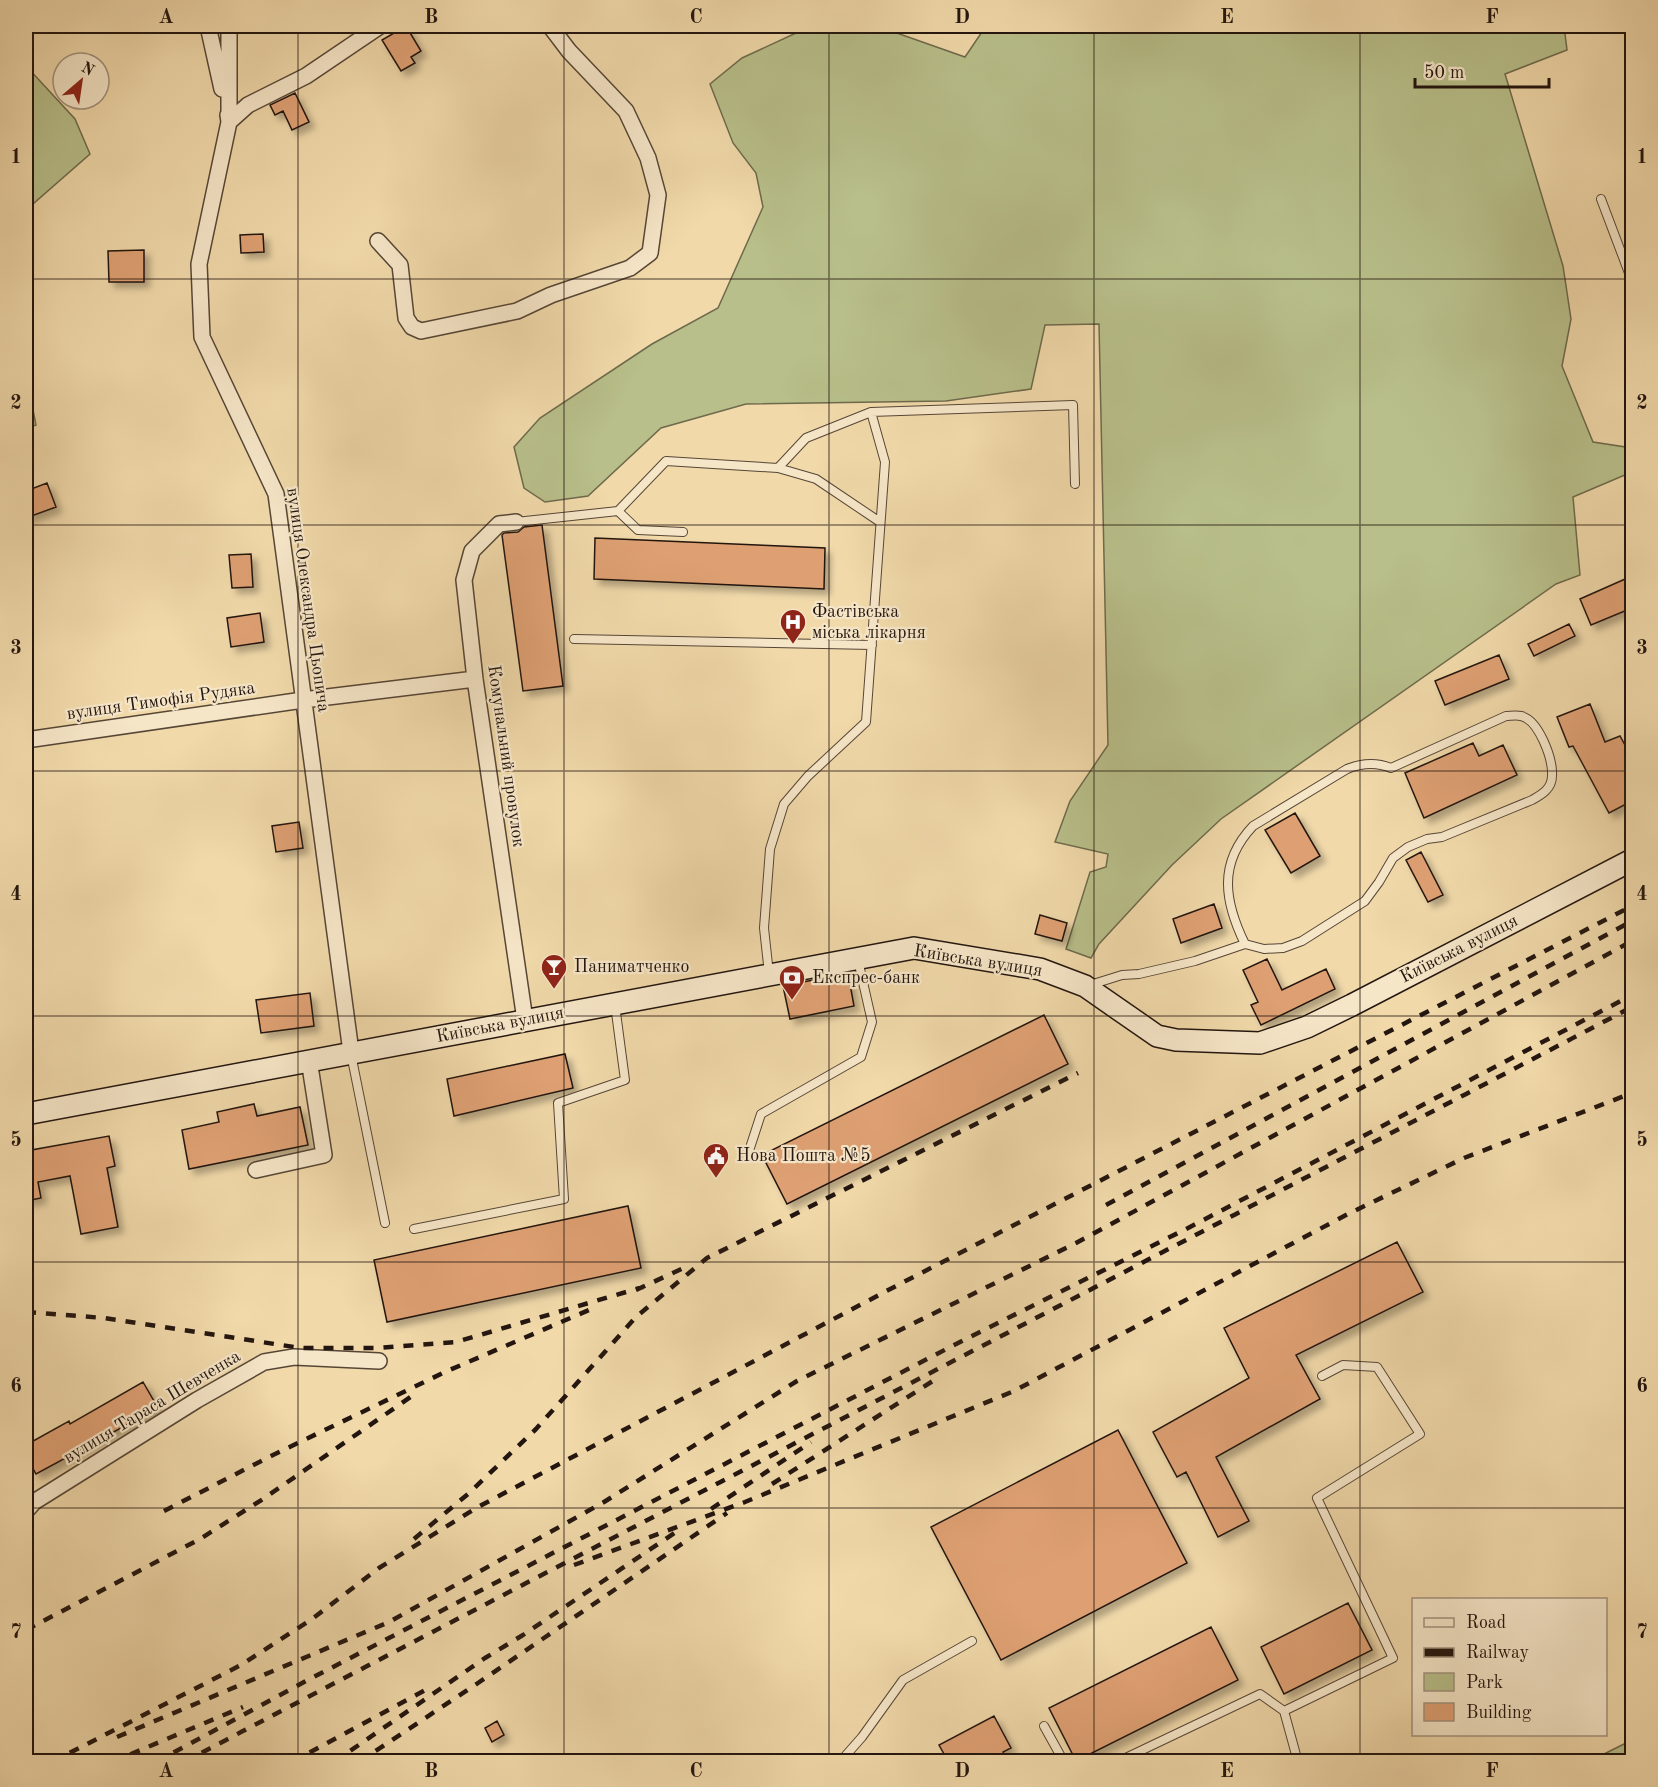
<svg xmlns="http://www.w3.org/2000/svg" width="1658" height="1787" viewBox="0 0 1658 1787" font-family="'Old Standard TT',serif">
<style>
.green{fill:#b8bf8a;stroke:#6e6a4c;stroke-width:1.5}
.building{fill:#dea073;stroke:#23150f;stroke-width:1.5;filter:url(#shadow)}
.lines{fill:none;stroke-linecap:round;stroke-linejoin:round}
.service-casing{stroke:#564636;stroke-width:10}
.minor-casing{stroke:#564636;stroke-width:18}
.secondary-casing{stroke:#23150f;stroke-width:24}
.service{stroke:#f6e6c8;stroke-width:8}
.minor{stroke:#f6e6c8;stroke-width:15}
.secondary{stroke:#f6e6c8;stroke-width:21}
.rail{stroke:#23150f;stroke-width:4.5;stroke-dasharray:10 10;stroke-linecap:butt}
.grid{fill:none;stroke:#23150f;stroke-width:1.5;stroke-opacity:0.55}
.labels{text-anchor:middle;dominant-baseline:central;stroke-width:4.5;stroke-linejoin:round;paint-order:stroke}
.street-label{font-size:18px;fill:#23150f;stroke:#f6e6c8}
.poi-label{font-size:18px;fill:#23150f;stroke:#f6e6c8;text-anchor:start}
.neatline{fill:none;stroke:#23150f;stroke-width:2}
.grid-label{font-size:20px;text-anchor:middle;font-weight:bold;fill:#23150f}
</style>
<defs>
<filter id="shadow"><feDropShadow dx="5.5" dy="5.5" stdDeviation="3" flood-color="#0004"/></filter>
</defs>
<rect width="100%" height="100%" fill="#f1d9aa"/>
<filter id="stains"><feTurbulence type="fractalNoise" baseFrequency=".00333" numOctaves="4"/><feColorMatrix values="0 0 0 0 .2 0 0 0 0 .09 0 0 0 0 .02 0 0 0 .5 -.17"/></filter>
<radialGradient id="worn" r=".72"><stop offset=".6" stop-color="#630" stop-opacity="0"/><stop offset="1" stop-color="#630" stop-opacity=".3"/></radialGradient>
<path class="green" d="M844 26H877L965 57 986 26H1564L1567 50 1505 74 1563 266 1571 319 1562 366 1593 442 1632 448V472L1573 497 1580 575 1556 584 1221 819 1172 865 1099 944 1091 958 1066 949 1090 872 1106 867 1108 854 1055 842 1070 801 1108 745 1099 324 1045 325 1031 389 946 401 746 404 661 428 588 496 545 502 524 488 514 447 540 418 652 344 718 308 763 207 756 173 733 143 710 84 742 58 796 33Z
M26 63 27 67 75 119 90 154 26 210Z
M26 375 36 425 26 429Z
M1632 1740V1761H1590Z"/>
<path class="building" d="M406 26 421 51 411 57 415 63 401 71 382 40Z
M295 93 309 122 292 130 283 111 275 115 270 105Z
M263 234 264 252 241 253 240 235Z
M144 250V282H109L108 251Z
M47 483 56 507 26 518V491Z
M542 525 563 686 523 691 502 535 504 533 518 532 524 527Z
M595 538 825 548 824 589 594 579Z
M251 554 253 587 232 588 229 555Z
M1632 576V608L1591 625 1580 599Z
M260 613 264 642 231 647 227 618Z
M1569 624 1575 636 1534 656 1528 644Z
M1499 655 1509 679 1445 705 1435 681Z
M1590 704 1605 742 1620 736 1632 758V801L1609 813 1573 746 1569 747 1557 717Z
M1473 743 1479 756 1503 745 1517 775 1424 818 1405 773Z
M1295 813 1320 856 1291 873 1265 830Z
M299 822 303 848 276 852 272 826Z
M1421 852 1443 895 1428 902 1406 860Z
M1214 904 1222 928 1181 943 1173 919Z
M1040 915 1067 923 1062 941 1035 934Z
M1267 959 1282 990 1326 969 1335 989 1261 1025 1251 1005 1258 1002 1243 970Z
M848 973 854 1006 790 1019 783 986Z
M310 993 314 1026 261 1033 256 1000Z
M1044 1015 1068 1064 787 1204 762 1155Z
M565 1054 573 1088 454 1116 447 1079Z
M254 1104 257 1116 300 1107 308 1145 189 1169 182 1130 219 1122 217 1112Z
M109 1136 115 1166 107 1168 118 1227 81 1234 70 1176 38 1182 41 1198 26 1201V1151Z
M628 1206 641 1268 387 1322 374 1260Z
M1397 1242 1423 1292 1296 1355 1320 1399 1216 1457 1249 1521 1218 1537 1186 1472 1177 1477 1153 1432 1249 1378 1224 1328Z
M143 1382 158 1408 36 1474 26 1456V1445L69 1421 70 1424Z
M1118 1430 1187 1563 1001 1660 931 1527Z
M1348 1603 1372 1650 1284 1694 1261 1647Z
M1211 1627 1238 1680 1076 1761 1049 1708Z
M994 1716 1011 1748 1003 1752 1008 1761H948L939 1745Z
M497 1721 504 1735 492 1742 485 1728Z"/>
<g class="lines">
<g class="service-casing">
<path id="service" d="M1601 199 1632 281
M778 468 816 479 880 522
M618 511 638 530 683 532
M516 522 618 511 666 461 778 468 806 438 871 412 1073 405 1075 484
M574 639 872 645
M769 974 764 928 770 849 784 804 808 776 866 722 885 462 871 412
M1090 985 1122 975 1139 974 1195 961 1245 944 1264 949 1283 948 1302 941 1365 901 1379 882 1393 858 1408 847 1427 839 1442 837 1532 800C1541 795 1552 789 1552 776 1553 759 1539 720 1521 716 1516 715 1510 716 1506 716L1391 768C1376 762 1362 763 1347 769L1253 826C1218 863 1224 901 1245 944
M351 1054 385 1223
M747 1157 761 1114 861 1057 872 1022 858 960
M414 1229 564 1199 558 1103 625 1080 615 1005
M1044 1726 1064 1762
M840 1762 862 1737 903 1680 972 1641
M1117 1762 1260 1694 1284 1711
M1298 1762 1284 1711 1393 1658 1317 1498 1420 1434 1377 1367 1343 1365 1322 1376"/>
</g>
<g class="minor-casing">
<path id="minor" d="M208 26 222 89
M229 26V122L199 264 202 337 276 494 351 1052
M228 115 229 122 248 105 306 76 380 26
M378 241 400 265 406 318 412 327 421 331 517 311 551 295 630 268 650 253 658 195 648 158 626 111 569 51 550 26
M516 522 499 524 472 551 464 580 475 679 525 1020
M26 740 303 700 475 679
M256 1170 324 1155 309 1060
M26 1511 34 1502 197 1400 264 1362 294 1357 379 1361"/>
</g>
<g class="secondary-casing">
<path id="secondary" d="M26 1114 914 948 1040 969 1085 986 1157 1036 1176 1040 1260 1043 1307 1027 1352 1005 1632 860"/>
</g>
<use href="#service" class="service"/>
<use href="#minor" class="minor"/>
<use href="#secondary" class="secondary"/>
<path class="rail" d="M1106 1205 1632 921
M636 1290 690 1265
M26 1312 104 1318 301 1348H377L456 1342 643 1287
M772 1484 939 1377
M711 1509 811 1442
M164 1511 271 1456 445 1372 589 1310
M414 1539 468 1494 536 1429 636 1317 707 1258 1078 1073
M574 1565 745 1502 1014 1391 1348 1214 1464 1158 1632 1093
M26 1630 200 1539 263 1499 412 1396
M117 1737 389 1622 604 1502 797 1381 1076 1243 1632 941
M52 1762 241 1665 312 1619 379 1568 478 1507 896 1286 1632 906
M112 1762 243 1707
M156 1762 304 1682 960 1342 1190 1227 1632 995
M184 1762C666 1509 1150 1260 1632 1007
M292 1762 427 1689
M334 1762 485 1658 523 1635 676 1532
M359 1762 478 1683 727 1513"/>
</g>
<path class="grid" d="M298 26V1762M564 26V1762M829 26V1762M1094 26V1762M1360 26V1762M26 279H1632M26 525H1632M26 771H1632M26 1016H1632M26 1262H1632M26 1508H1632"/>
<defs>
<g id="hospital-pin" transform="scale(1.35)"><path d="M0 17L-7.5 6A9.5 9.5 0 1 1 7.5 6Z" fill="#8f2418" stroke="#f6e6c8"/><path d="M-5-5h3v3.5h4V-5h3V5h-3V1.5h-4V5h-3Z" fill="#fff"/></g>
<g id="bar-pin" transform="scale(1.35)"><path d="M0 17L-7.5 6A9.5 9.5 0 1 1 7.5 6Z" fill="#8f2418" stroke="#f6e6c8"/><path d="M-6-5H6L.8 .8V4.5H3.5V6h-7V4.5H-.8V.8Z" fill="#fff"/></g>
<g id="bank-pin" transform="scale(1.35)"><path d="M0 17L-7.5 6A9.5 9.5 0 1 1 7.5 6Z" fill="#8f2418" stroke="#f6e6c8"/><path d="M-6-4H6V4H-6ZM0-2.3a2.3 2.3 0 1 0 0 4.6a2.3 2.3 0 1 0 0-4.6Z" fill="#fff"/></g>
<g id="civic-pin" transform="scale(1.35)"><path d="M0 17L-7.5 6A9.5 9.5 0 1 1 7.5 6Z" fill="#8f2418" stroke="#f6e6c8"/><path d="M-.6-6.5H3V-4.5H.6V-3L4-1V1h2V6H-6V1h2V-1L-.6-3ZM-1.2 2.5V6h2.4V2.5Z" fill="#fff"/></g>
</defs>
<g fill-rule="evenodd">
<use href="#hospital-pin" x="793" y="622"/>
<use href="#bar-pin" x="554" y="967"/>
<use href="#bank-pin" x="792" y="978"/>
<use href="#civic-pin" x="716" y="1156"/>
</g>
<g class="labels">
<g class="street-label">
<text transform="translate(308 600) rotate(82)">вулиця Олександра Цьопича</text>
<text transform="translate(161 701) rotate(-8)">вулиця Тимофія Рудяка</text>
<text transform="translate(506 756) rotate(82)">Комунальний провулок</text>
<text transform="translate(1459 949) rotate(-27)">Київська вулиця</text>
<text transform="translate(978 961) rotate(9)">Київська вулиця</text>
<text transform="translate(500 1025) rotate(-11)">Київська вулиця</text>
<text transform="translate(152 1407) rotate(-31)">вулиця Тараса Шевченка</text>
</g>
<g class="poi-label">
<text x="812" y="612">Фастівська<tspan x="812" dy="21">міська лікарня</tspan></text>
<text x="574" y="967">Паниматченко</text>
<text x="812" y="978">Експрес-банк</text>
<text x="736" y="1156">Нова Пошта №5</text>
</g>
</g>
<rect width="1658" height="1787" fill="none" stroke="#f1d9aa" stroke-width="66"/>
<rect x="1412" y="1598" width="195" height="138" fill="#f6e6c8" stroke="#a2927e" stroke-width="1.5"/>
<rect x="1424" y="1618" width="30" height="9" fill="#f6e6c8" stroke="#a2927e" stroke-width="1.5"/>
<text x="1466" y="1628" font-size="18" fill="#23150f">Road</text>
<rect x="1424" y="1648" width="30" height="9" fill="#23150f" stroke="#a2927e" stroke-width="1.5"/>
<text x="1466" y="1658" font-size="18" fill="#23150f">Railway</text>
<rect x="1424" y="1673" width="30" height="18" fill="#b8bf8a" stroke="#a2927e" stroke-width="1.5"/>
<text x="1466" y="1688" font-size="18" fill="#23150f">Park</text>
<rect x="1424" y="1703" width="30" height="18" fill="#dea073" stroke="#a2927e" stroke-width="1.5"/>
<text x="1466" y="1718" font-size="18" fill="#23150f">Building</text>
<g transform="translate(81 81) rotate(29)"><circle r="28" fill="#f6e6c8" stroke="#a2927e" stroke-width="1.5"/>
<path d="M0-4.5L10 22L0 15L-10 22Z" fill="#8f2418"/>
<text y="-9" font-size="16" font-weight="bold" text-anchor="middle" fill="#23150f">N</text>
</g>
<path d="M1415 78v9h134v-9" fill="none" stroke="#23150f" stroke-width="3"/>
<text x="1424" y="78" font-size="18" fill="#23150f" stroke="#f6e6c8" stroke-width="4.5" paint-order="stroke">50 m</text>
<rect x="33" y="33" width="1592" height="1721" class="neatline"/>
<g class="grid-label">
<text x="166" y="23">A</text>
<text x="431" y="23">B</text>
<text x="696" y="23">C</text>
<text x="962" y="23">D</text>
<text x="1227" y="23">E</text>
<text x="1492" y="23">F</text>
<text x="16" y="163">1</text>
<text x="1642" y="163">1</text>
<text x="16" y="409">2</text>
<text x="1642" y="409">2</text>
<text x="16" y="654">3</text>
<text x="1642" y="654">3</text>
<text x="16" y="900">4</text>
<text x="1642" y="900">4</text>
<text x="16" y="1146">5</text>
<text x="1642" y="1146">5</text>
<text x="16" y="1392">6</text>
<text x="1642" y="1392">6</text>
<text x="16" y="1638">7</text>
<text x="1642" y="1638">7</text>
<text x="166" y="1777">A</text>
<text x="431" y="1777">B</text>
<text x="696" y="1777">C</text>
<text x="962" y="1777">D</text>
<text x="1227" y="1777">E</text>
<text x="1492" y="1777">F</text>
</g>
<rect width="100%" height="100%" filter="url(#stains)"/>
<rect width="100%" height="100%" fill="url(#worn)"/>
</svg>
